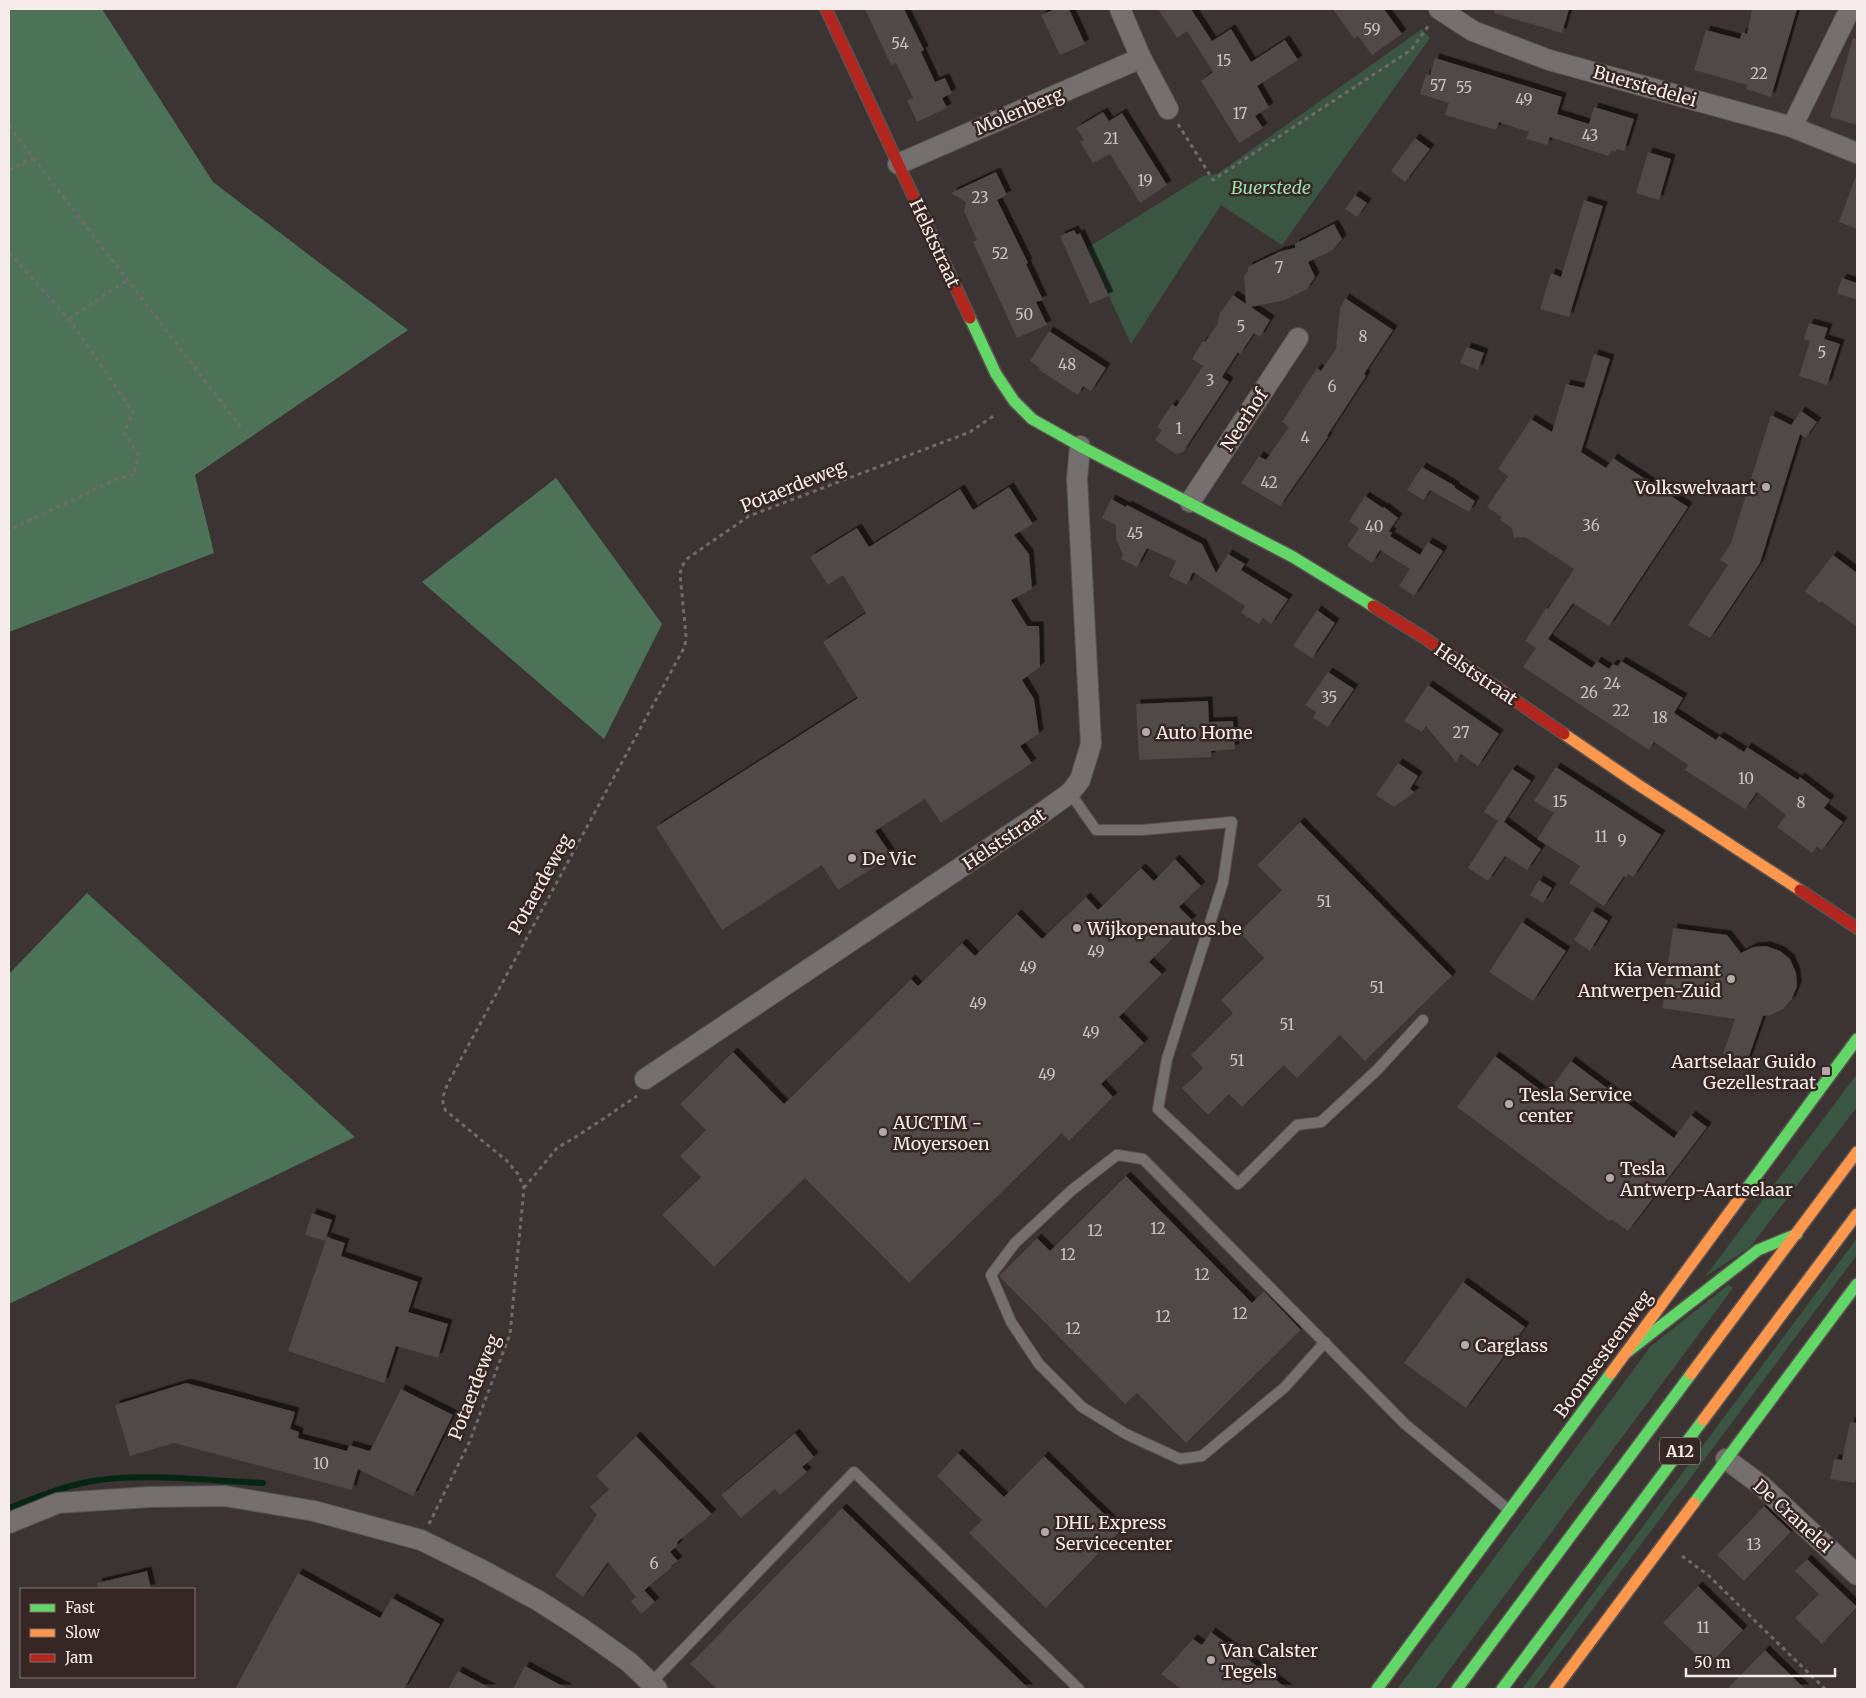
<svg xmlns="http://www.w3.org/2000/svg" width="1866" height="1698" viewBox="0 0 1866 1698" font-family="Merriweather,serif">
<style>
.green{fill:#3a5542}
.forest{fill:#4c7358}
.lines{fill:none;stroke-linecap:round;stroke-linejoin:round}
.stream{stroke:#062614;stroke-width:6}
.building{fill:#4f4847;filter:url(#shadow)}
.lane-casing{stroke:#595250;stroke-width:12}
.street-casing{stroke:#595250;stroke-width:22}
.fast-casing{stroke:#595250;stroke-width:14}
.slow-casing{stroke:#595250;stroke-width:14}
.jam-casing{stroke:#595250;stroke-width:14}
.path{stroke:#706b6a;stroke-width:3;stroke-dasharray:4 4;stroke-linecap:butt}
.lane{stroke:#74706f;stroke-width:10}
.street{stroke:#74706f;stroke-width:20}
.fast{stroke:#63d668;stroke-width:11}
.slow{stroke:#ff974d;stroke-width:11}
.jam{stroke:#b3261e;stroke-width:11}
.poi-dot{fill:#b4aba9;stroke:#362724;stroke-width:2}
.labels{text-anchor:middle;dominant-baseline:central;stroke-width:5;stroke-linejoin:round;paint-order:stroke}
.number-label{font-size:15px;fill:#ccc2c0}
.shield{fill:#362724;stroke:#bcb0ae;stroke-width:1}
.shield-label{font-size:16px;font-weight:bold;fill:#f5ebe9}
.street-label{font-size:18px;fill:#f5ebe9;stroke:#362724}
.park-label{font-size:18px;font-style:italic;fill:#96dfae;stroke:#362724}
.poi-label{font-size:18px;fill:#f5ebe9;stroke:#362724;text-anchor:start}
</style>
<defs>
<filter id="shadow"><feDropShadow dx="4.5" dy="-4.5" stdDeviation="0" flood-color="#0009"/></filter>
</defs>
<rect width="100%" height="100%" fill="#3c3432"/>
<path class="green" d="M1422 29 1430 38 1282 245 1221 205 1131 344 1087 248 1203 176 1217 174Z
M1857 1074V1107L1750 1247 1705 1277Z
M1857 1238V1255L1533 1689H1522Z
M1728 1285 1733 1288 1435 1689H1397L1651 1346Z"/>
<path class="forest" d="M9 9H102L213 182 408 330 195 475 214 553 9 632Z
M556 478 662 624 604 739 422 582Z
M87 893 355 1137 9 1304V974Z"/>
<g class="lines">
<path class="stream" d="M9 1508C38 1497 68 1484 99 1480 150 1473 211 1481 263 1483"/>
</g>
<path class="building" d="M865 9H904L924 50 921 52 935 82 945 78 952 93 942 98 947 108 917 122 907 100 913 98 896 63 891 65Z
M1055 9H1069L1085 44 1060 55 1041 15Z
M1158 9H1191L1212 41 1231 29 1251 62 1285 40 1298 60 1257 86 1269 107 1255 116 1263 128 1239 143 1201 81 1213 72 1187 31 1177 38Z
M1333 9H1384L1402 34 1372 55 1358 36 1354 39Z
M1494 9H1569L1562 33 1494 13Z
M1752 9H1797L1771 97 1746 89 1747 85 1694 70 1706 30 1740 39 1742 32 1747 34Z
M1853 38 1857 39V125L1830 117Z
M1435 58 1562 97 1557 114 1589 124 1594 107 1634 119 1624 151 1617 149 1615 152 1612 151 1608 156 1550 137 1547 145 1526 139 1529 132 1499 122 1496 130 1445 115 1449 103 1420 94 1426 74 1430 75Z
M1103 112 1109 121 1122 113 1167 185 1140 203 1110 154 1093 163 1080 142 1084 140 1076 128Z
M1415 138 1430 149 1405 182 1391 171Z
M1648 152 1671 159 1659 200 1636 193Z
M996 172 1007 195 997 200 1028 263 1026 264 1043 300 1036 302 1047 325 1017 338 973 242 977 240 964 211 966 202 951 193Z
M1855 178H1857V229L1839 222Z
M1355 195 1367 203 1357 217 1345 209Z
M1584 200 1603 206 1569 317 1540 309 1551 273 1561 277Z
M1334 224 1342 239 1333 250 1308 262 1315 277 1307 289 1285 300 1251 307 1270 320 1260 337 1254 333 1240 354 1238 352 1222 377 1229 382 1183 452 1176 454 1155 440 1162 430 1157 427 1172 404 1176 407 1203 366 1192 359 1203 341 1205 342 1217 325 1220 313 1233 295 1246 304 1244 276 1248 271V267L1281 251 1295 248V244Z
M1074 230 1077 235 1080 233 1109 296 1090 304 1060 236Z
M1842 278 1857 283V300L1837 293Z
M1345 298 1393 330 1364 374 1366 376 1327 436 1328 437 1280 506 1241 483 1259 456 1266 460 1289 427 1282 422 1317 368 1321 371 1336 349 1340 308Z
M1809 323 1828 328 1824 339 1840 344 1827 385 1799 376 1810 341 1804 339Z
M1049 331 1106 368 1091 391 1083 386 1078 395 1039 370 1040 368 1030 361Z
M1467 347 1484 353 1478 370 1460 363Z
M1594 354 1610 359 1581 452 1606 468 1613 458 1688 507 1609 626 1573 603 1548 639 1592 668 1597 661 1609 669 1613 664 1618 666 1621 661 1683 698 1674 713 1716 740 1719 736 1744 752 1747 747 1798 780 1800 777 1830 800 1824 808 1843 822 1822 850 1817 847 1812 853 1777 827 1786 815 1757 792 1745 809 1685 770 1688 765 1654 742 1649 750 1523 667 1536 648 1525 641 1546 608 1548 609 1574 569 1525 537 1514 538 1512 528 1500 520 1502 517 1487 507 1508 476 1498 469 1531 419 1552 432 1566 384 1584 388Z
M1801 411 1817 422 1805 438 1800 434 1760 563 1710 638 1688 625 1728 565 1720 560 1731 543 1771 415 1791 425Z
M1422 467 1455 486V488L1475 501 1469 512 1430 490 1423 500 1407 490Z
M1009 487 1033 524 1014 535 1029 554 1032 589 1011 600 1027 626H1039L1040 667 1022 680 1034 699 1039 734 1020 746 1032 763 941 823 925 799 875 831 892 856 838 890 822 865 722 930 656 827 858 698 823 642 866 613 843 575 828 585 810 557 857 528 869 547 960 489 973 510Z
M1365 496 1383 508 1384 507 1398 518 1389 531 1392 533 1390 536 1420 555 1428 542 1443 551 1414 596 1399 586 1410 569 1380 550 1372 563 1347 546 1359 528 1349 521Z
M1111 499 1126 507 1127 505 1202 544 1216 573 1228 554 1245 564 1241 570 1288 599 1271 624 1263 618 1259 624 1241 613 1245 606 1193 572 1187 585 1169 576 1176 561 1147 548 1137 567 1121 559 1123 555 1116 539V525L1102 518Z
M1833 555 1857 573V627L1821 601 1820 603 1805 591Z
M1317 610 1335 623 1312 658 1293 646Z
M1328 672 1354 689 1328 727 1313 718 1316 712 1305 705Z
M1428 685 1499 734 1478 766 1461 754 1456 762 1426 726 1422 732 1404 721Z
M1208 701 1209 722 1233 721 1235 749 1211 751V757L1139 760 1136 704Z
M1398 763 1418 776 1410 789 1415 792 1394 807 1376 795Z
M1556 767 1661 835 1633 877 1628 874 1626 878 1624 876 1604 906 1569 883 1580 866 1537 839 1554 813 1534 801Z
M1512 769 1531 781 1504 822 1541 849 1527 870 1505 856 1488 881 1468 868 1498 821 1484 812Z
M1300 822 1452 976 1365 1061 1340 1035 1297 1078 1284 1065 1242 1107 1229 1094 1208 1115 1182 1088 1203 1068 1191 1055 1233 1013 1221 1000 1264 958 1239 932 1282 890 1257 865Z
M1175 859 1201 886 1179 907 1192 920 1149 962 1162 974 1119 1017 1144 1043 1101 1084 1113 1097 1069 1141 1062 1133 909 1283 805 1178 714 1267 662 1215 701 1177 680 1156 706 1130 680 1104 733 1052 784 1104 911 979 918 986 962 943 975 956 1017 914 1042 939 1086 897 1098 910 1141 868 1154 881Z
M1539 880 1552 888 1543 903 1530 895Z
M1592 911 1608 921 1590 951 1574 940Z
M1522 922 1566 951 1533 1001 1489 972Z
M1673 928 1727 935 1741 953 1753 947 1766 946 1780 951 1790 959 1796 973 1797 986 1792 999 1783 1009 1771 1015 1763 1016 1747 1062 1723 1054 1735 1019 1662 1008Z
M1495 1056 1546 1094 1571 1061 1674 1138 1691 1115 1707 1127 1628 1231 1611 1219 1609 1221 1457 1107Z
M1126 1176 1252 1303 1264 1291 1301 1330 1186 1443 1137 1393 1125 1404 999 1276 1037 1238 1050 1251Z
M312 1213 332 1220 325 1241 305 1235Z
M327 1237 345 1243 341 1256 418 1282 408 1312 448 1324 438 1358 396 1346 384 1383 288 1351Z
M1463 1282 1525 1327 1466 1408 1404 1363Z
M186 1383 295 1412 290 1429 299 1432 298 1438 347 1451 349 1445 370 1451 401 1389 453 1415 413 1496 358 1469 352 1490 174 1443 130 1456 115 1405Z
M1850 1422 1857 1423V1472L1855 1483 1830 1479 1834 1459 1842 1460Z
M795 1433 814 1457 802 1467 807 1472 780 1495 775 1489 741 1518 721 1495Z
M636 1436 712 1514 677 1542 678 1545 670 1552 678 1561 671 1566 672 1567 636 1597 608 1562 583 1597 555 1576 597 1515 590 1507 609 1489 596 1476Z
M958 1453 1004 1497 1044 1456 1121 1530 1046 1608 969 1533 982 1520 937 1476Z
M1764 1506 1791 1532 1744 1581 1717 1555Z
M842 1508 1029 1689H717L690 1664Z
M1807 1559 1857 1607 1822 1644 1795 1618 1819 1594 1795 1571Z
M147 1571 151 1589H98L97 1583Z
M298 1573 380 1618 392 1598 440 1624 404 1689H235Z
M1698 1586 1743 1630 1708 1666 1663 1623Z
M644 1590 655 1602 641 1614 631 1601Z
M1211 1632 1288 1689H1181L1161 1674 1193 1639 1202 1645Z
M1765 1650 1805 1689H1727Z
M525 1666 568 1689H513Z
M458 1671 492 1689H448Z"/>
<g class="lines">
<g class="lane-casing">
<path id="lane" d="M1070 793 1096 830H1142L1232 822 1223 882 1167 1059 1158 1109 1238 1184 1297 1125 1321 1122 1377 1070 1423 1020
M1325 1342 1285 1387 1202 1456 1180 1459 1126 1434 1082 1407 1039 1364 1011 1322 991 1275 1015 1243 1072 1190 1117 1155 1143 1159 1405 1424 1510 1511
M651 1683 854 1472 1079 1689"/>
</g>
<g class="street-casing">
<path id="street" d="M1120 9 1141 58
M1439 9 1473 31 1549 60 1792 127 1857 153
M1792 127 1850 9
M898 164 1141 58 1168 109
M1190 502 1298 338
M645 1079 1042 813 1070 793 1080 780 1091 744 1077 479 1080 446
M1726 1459 1762 1486 1857 1575
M9 1523 58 1503 149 1497 225 1496 314 1511 421 1540 482 1570 539 1601 581 1628 629 1662 657 1689"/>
</g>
<g class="fast-casing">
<path id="fast" d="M970 318 996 374 1014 401 1032 419 1080 446 1293 557 1373 606
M1742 1195 1857 1039
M1626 1353 1758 1250 1797 1234
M1694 1503 1857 1284
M1377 1689 1611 1373
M1457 1689 1691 1374
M1502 1689 1703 1420"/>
</g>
<g class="slow-casing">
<path id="slow" d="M1564 734 1637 784 1800 890
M1611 1373 1742 1195
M1691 1374 1857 1152
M1703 1420 1857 1214
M1555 1689 1694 1503"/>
</g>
<g class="jam-casing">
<path id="jam" d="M826 9 970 318
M1373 606 1423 637 1564 734
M1800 890 1857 928"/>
</g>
<path class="path" d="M1178 124 1213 180 1411 50 1429 25
M9 126 242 429
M9 170 33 158
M9 253 69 319 133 412 124 433 138 454 134 475 119 478 9 530
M69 319 127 280
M524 1188 557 1148 579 1135 637 1096
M429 1524 469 1443 510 1334 524 1188 518 1174 507 1161 446 1111C440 1101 444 1093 448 1083L685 646 686 636 680 574 682 566 688 558 749 516 970 432 995 415
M1682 1556 1708 1575 1825 1689"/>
<use href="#lane" class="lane"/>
<use href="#street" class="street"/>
<use href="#fast" class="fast"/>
<use href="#slow" class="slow"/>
<use href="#jam" class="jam"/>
</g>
<g class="poi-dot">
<circle cx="1766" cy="487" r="5"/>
<circle cx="1146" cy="732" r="5"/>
<circle cx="852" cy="858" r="5"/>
<circle cx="1077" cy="928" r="5"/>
<circle cx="1731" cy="979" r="5"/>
<rect x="1821" y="1066" width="10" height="10" rx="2.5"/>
<circle cx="1509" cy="1104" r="5"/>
<circle cx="883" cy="1132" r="5"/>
<circle cx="1610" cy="1178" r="5"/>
<circle cx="1465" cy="1345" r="5"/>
<circle cx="1045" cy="1532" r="5"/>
<circle cx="1211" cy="1660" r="5"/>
</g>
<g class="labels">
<g class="number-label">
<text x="1372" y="29">59</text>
<text x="900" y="43">54</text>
<text x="1224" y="60">15</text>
<text x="1759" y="73">22</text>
<text x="1438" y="85">57</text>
<text x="1464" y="87">55</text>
<text x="1524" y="99">49</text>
<text x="1240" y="113">17</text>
<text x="1590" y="135">43</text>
<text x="1111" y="138">21</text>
<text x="1145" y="180">19</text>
<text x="980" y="197">23</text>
<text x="1000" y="253">52</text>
<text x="1279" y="267">7</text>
<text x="1024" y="314">50</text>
<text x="1241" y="326">5</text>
<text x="1363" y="336">8</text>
<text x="1822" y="352">5</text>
<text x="1067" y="364">48</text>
<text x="1210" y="380">3</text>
<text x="1332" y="386">6</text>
<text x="1179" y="428">1</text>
<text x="1305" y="437">4</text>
<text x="1269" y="482">42</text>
<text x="1591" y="525">36</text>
<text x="1374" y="526">40</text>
<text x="1135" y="533">45</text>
<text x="1612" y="683">24</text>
<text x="1589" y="692">26</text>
<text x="1329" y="697">35</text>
<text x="1621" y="710">22</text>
<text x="1660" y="717">18</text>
<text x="1461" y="732">27</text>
<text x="1746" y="778">10</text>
<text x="1560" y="801">15</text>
<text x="1801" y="802">8</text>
<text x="1601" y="836">11</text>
<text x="1622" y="840">9</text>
<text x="1324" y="901">51</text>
<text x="1096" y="951">49</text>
<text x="1028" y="967">49</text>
<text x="1377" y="987">51</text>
<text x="978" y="1003">49</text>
<text x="1287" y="1024">51</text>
<text x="1091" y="1032">49</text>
<text x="1237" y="1060">51</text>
<text x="1047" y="1074">49</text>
<text x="1158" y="1228">12</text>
<text x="1095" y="1230">12</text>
<text x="1068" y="1254">12</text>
<text x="1202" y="1274">12</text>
<text x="1240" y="1313">12</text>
<text x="1163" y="1316">12</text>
<text x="1073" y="1328">12</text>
<text x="321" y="1463">10</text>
<text x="1754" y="1544">13</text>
<text x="654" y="1563">6</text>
<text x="1703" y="1627">11</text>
</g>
<rect class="shield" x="1660" y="1437.5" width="40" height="27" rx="4"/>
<g class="shield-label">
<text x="1680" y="1451">A12</text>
</g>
<g class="street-label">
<text transform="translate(1645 86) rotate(16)">Buerstedelei</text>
<text transform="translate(1019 111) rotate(-23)">Molenberg</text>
<text transform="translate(935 243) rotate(65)">Helststraat</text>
<text transform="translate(1244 420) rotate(-57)">Neerhof</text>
<text transform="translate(793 486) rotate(-22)">Potaerdeweg</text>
<text transform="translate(1476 674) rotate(34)">Helststraat</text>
<text transform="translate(1004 839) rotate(-34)">Helststraat</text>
<text transform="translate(540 884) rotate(-61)">Potaerdeweg</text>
<text transform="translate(1603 1354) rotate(-54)">Boomsesteenweg</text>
<text transform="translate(474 1387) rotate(-69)">Potaerdeweg</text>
<text transform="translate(1793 1516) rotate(42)">De Cranelei</text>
</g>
<g class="park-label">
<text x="1271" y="187">Buerstede</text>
</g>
<g class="poi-label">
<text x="1756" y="487" text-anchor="end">Volkswelvaart</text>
<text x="1156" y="732">Auto Home</text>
<text x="862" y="858">De Vic</text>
<text x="1087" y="928">Wijkopenautos.be</text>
<text x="1721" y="969" text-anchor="end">Kia Vermant<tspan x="1721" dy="21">Antwerpen-Zuid</tspan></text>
<text x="1816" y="1061" text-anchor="end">Aartselaar Guido<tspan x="1816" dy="21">Gezellestraat</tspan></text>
<text x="1519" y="1094">Tesla Service<tspan x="1519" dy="21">center</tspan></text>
<text x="893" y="1122">AUCTIM -<tspan x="893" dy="21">Moyersoen</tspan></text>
<text x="1620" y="1168">Tesla<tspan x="1620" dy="21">Antwerp-Aartselaar</tspan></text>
<text x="1475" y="1345">Carglass</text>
<text x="1055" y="1522">DHL Express<tspan x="1055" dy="21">Servicecenter</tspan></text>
<text x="1221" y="1650">Van Calster<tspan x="1221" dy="21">Tegels</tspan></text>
</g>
</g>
<rect width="1866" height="1698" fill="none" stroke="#f5ebe9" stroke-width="20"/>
<rect x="20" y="1588" width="175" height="90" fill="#362724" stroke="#827573"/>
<rect x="30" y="1604" width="25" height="8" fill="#63d668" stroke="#827573"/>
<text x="65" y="1613" font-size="15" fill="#f5ebe9">Fast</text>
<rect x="30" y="1629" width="25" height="8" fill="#ff974d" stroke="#827573"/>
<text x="65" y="1638" font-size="15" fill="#f5ebe9">Slow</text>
<rect x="30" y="1654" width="25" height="8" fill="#b3261e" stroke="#827573"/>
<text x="65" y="1663" font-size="15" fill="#f5ebe9">Jam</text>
<path d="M1686 1668v8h149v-8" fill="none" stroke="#f5ebe9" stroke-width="2.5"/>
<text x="1694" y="1668" font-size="15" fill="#f5ebe9" stroke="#362724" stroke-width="4" paint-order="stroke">50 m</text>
</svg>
